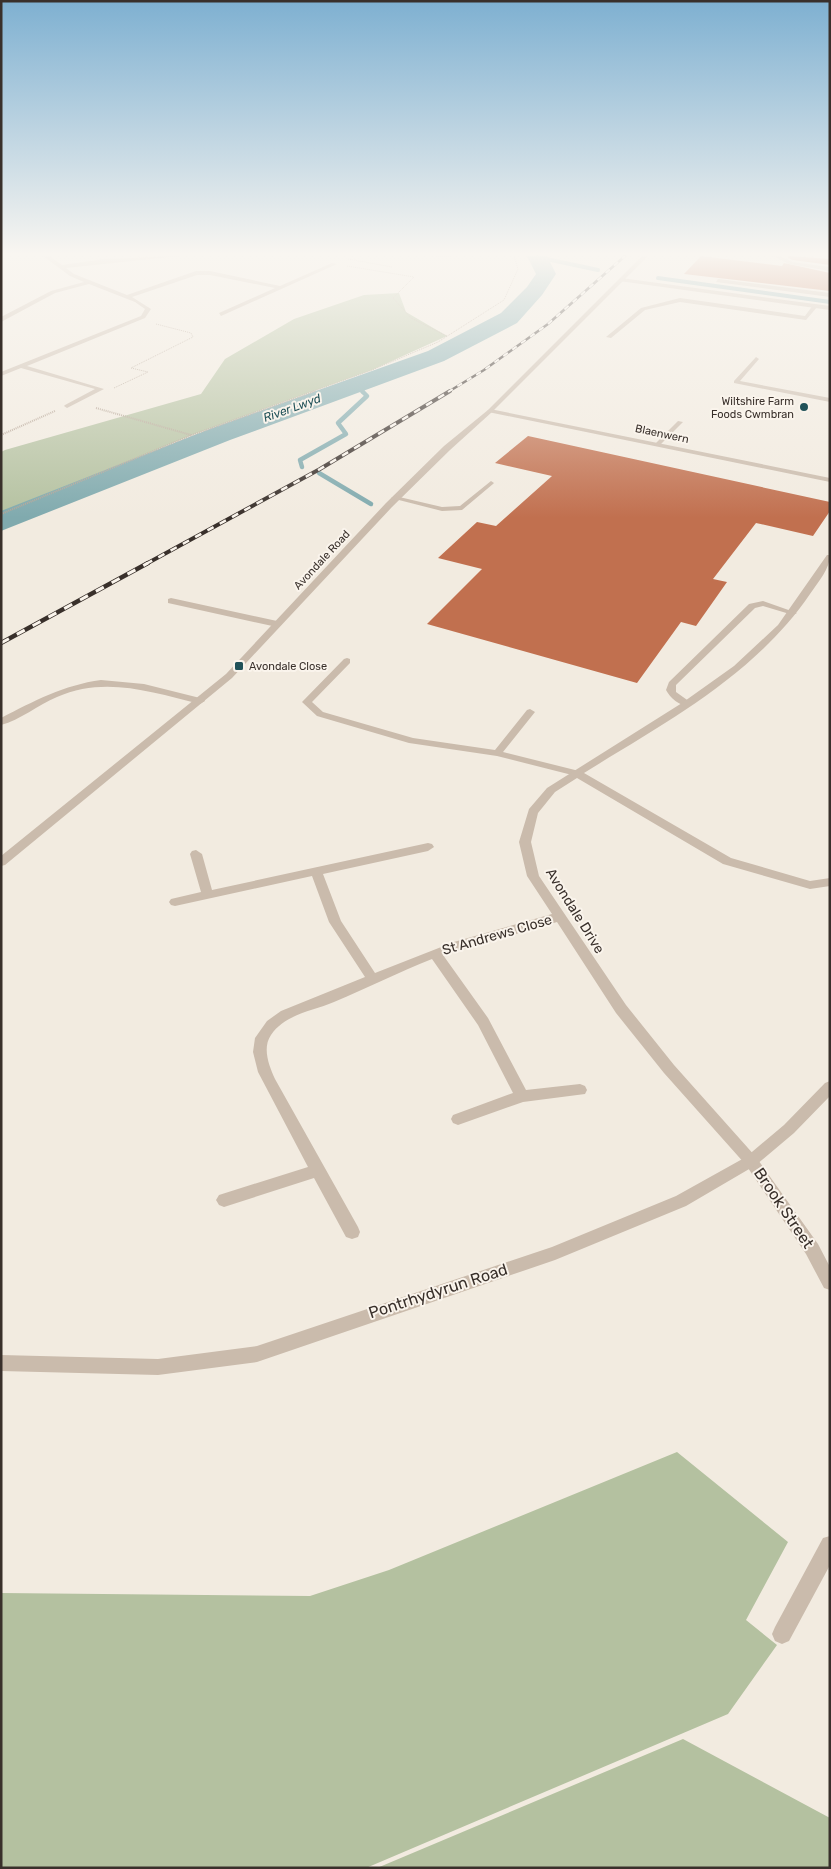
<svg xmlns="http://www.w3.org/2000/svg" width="831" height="1869" viewBox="0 0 831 1869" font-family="Rubik,sans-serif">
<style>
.green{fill:#b4c1a0}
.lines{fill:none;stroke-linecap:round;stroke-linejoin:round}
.stream-far1{stroke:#80aaae;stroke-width:4}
.stream{stroke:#80aaae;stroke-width:4.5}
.river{fill:#80aaae;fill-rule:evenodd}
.building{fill:#c1704f}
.path-far1{stroke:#b6a596;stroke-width:1;stroke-dasharray:1 1;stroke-linecap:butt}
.path{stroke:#b6a596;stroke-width:2;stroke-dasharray:1 1;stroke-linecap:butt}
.service{fill:#cabbac;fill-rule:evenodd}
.minor{fill:#cabbac;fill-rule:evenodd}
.tertiary{fill:#cabbac;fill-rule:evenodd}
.rail-far2-casing{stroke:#39302b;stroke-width:2.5}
.rail-far1-casing{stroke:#39302b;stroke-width:4}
.rail-casing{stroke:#39302b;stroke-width:4.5}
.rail-far2{stroke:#faf4ec;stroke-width:2;stroke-dasharray:5.5;stroke-linecap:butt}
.rail-far1{stroke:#faf4ec;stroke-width:2.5;stroke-dasharray:7;stroke-linecap:butt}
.rail{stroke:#faf4ec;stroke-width:3;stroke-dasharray:9;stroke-linecap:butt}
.poi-dot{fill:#215259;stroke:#faf4ec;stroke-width:2}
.labels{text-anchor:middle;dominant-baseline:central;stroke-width:4;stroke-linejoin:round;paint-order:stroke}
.far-poi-label{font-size:11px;fill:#39302b;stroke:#faf4ec;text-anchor:end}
.far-street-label{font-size:11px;fill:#39302b;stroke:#faf4ec}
.far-water-label{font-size:12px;font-style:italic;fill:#215259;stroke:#faf4ec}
.street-label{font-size:14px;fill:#39302b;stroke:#faf4ec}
.near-street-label{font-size:16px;fill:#39302b;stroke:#faf4ec}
</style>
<rect width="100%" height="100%" fill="#f2ebe0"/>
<path class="green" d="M399 293 406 312 447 336 372 370 192 435 1 514V452L5 450 201 394 225 359 294 319 364 295Z
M677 1452 788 1542 746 1620 777 1645 728 1714 366 1868H1V1593L310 1596 389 1570Z
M683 1739 830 1818V1868H377Z"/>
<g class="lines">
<path class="stream-far1" d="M537 257 598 270
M658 278 830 302
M358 386 363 392"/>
<path class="stream" d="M302 467 300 460 346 434 338 423 367 396 362 391
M319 473 371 504"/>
<path class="river" d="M527 256H547L556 274 542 295 517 323 444 361 230 440 1 531V511L212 428 428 351 501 313 527 287 536 274Z"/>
</g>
<path class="building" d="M701 256 782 266 784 263 830 273V291L684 274Z
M789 256 830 259V265L793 260 788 258Z
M528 436 830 502V511L813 536 756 523 713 579 727 582 696 626 681 622 637 683 427 624 482 569 438 558 477 522 496 526 552 476 495 463Z"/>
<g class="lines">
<path class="path-far1" d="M436 256H452
M348 259 392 267
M347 266 414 277 393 298 411 318 447 336
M114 388 148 372 131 368 193 337 191 333 156 324
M311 392 372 370 438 342 504 300 518 269 514 256"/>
<path class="path" d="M96 408 191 435
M1 435 55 411
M1 514 192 435 315 391"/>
<path class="service" d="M680 298 805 316 813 305 818 306 806 320 680 302 645 310 611 338 606 337 641 308Z
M756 357 759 359 740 381 830 398V402L734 383V381Z
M678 421 683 422 660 445H656V443Z
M491 481 494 483 493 484 462 510 442 511 391 498 395 496 442 507 460 506Z
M763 601 797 613 793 615 763 606 755 608 676 685V692L690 702V706C681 707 670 698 666 690L669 682 749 604Z
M347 658 350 659V663L312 702 323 712 413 738 495 750 527 710 530 709 535 712 503 752 579 771 581 773 576 776 497 756 409 743 317 716 302 702 344 659Z"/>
<path class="minor" d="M43 256H49L62 265 104 259 179 256 66 268 74 274 127 295 196 271H210L280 286 332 263 337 264 221 316 219 313 275 288 210 275H197L132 297 151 309 145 318 27 366 104 389 67 408 64 406 65 405 95 389 21 368 1 376V372L141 316 145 309 135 302 89 284 55 293 1 322V317L51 291 84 282 70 276Z
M773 256H780L792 262 830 267V271L789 264Z
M621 278 830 306V310L619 281Z
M718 279 830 293V297L716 282Z
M490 409 830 478V482L488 412 487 411Z
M827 555H830C830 569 818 582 810 594 754 676 666 722 584 773L731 858 810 881 830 878V886L810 889 723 864 577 778 555 792 538 813 531 842 539 876 626 1005 674 1065 756 1157 818 1244 830 1267V1290L824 1288 806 1254 746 1165 664 1073 616 1013 557 922 443 955 488 1018 526 1090 580 1084 585 1086 587 1090 585 1094 523 1102 458 1125 453 1123 451 1119 453 1115 513 1093 478 1025 432 959C399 972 367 988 334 1002 313 1011 285 1014 271 1035 262 1048 269 1066 275 1079L358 1227 360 1232 358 1237 352 1239 346 1237 314 1178 224 1207 219 1205 216 1200 219 1195 308 1167 258 1072 253 1052 255 1038 267 1021 281 1011 365 977 329 922 312 876 175 906 171 905 169 902 171 899 201 892 190 854 192 851 196 850 202 854 212 890 428 843 432 844 434 847 428 851 323 874 341 921 375 973 454 942 552 914 527 876 519 842 529 809 547 788 682 703 734 666 778 625Z
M171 598 277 621 282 624 277 627 168 603V599Z
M101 680 144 684 204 699 205 701 200 704C151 692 105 676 57 697 38 705 20 720 1 725V718C34 701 64 685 101 680Z
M830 1536V1565L789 1641 782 1644 775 1641 772 1634 775 1627 823 1538Z"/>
<path class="tertiary" d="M642 256H648L492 412 450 450 392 507 232 678 5 865 1 866V856L226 674 386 503 444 446 488 410Z
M830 1081V1096L794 1133 756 1165 686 1206 555 1260 257 1362 158 1375 1 1371V1355L158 1359 257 1346 552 1247 676 1196 746 1157 784 1125 825 1083Z"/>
<g class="rail-far2-casing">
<path id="rail-far2" d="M448 392 484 370 548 324 625 256"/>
</g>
<g class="rail-far1-casing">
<path id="rail-far1" d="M146 564 320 469 450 391"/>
</g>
<g class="rail-casing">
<path id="rail" d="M1 643 148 563"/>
</g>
<use href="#rail-far2" class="rail-far2"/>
<use href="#rail-far1" class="rail-far1"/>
<use href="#rail" class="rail"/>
</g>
<linearGradient id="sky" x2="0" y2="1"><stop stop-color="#7eb0d1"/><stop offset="0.49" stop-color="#f9f6f1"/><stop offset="1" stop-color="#f9f6f1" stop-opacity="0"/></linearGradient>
<rect width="831" height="518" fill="url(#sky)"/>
<g class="poi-dot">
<circle cx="804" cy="407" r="5"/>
<rect x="234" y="661" width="10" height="10" rx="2.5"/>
</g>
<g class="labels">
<g class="far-poi-label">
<text x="794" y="401">Wiltshire Farm<tspan x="794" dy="13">Foods Cwmbran</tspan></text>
<text x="249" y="666" text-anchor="start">Avondale Close</text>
</g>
<g class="far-street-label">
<text transform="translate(662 434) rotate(12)">Blaenwern</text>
<text transform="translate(322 560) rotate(-47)">Avondale Road</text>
</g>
<g class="far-water-label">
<text transform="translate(292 408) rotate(-20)">River Lwyd</text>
</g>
<g class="street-label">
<text transform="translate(575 911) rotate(58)">Avondale Drive</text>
<text transform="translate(497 935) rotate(-16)">St Andrews Close</text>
</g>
<g class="near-street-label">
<text transform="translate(784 1208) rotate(56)">Brook Street</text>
<text transform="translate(438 1291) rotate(-18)">Pontrhydyrun Road</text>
</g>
</g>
<rect width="831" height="1869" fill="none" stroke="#39302b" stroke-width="5"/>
</svg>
